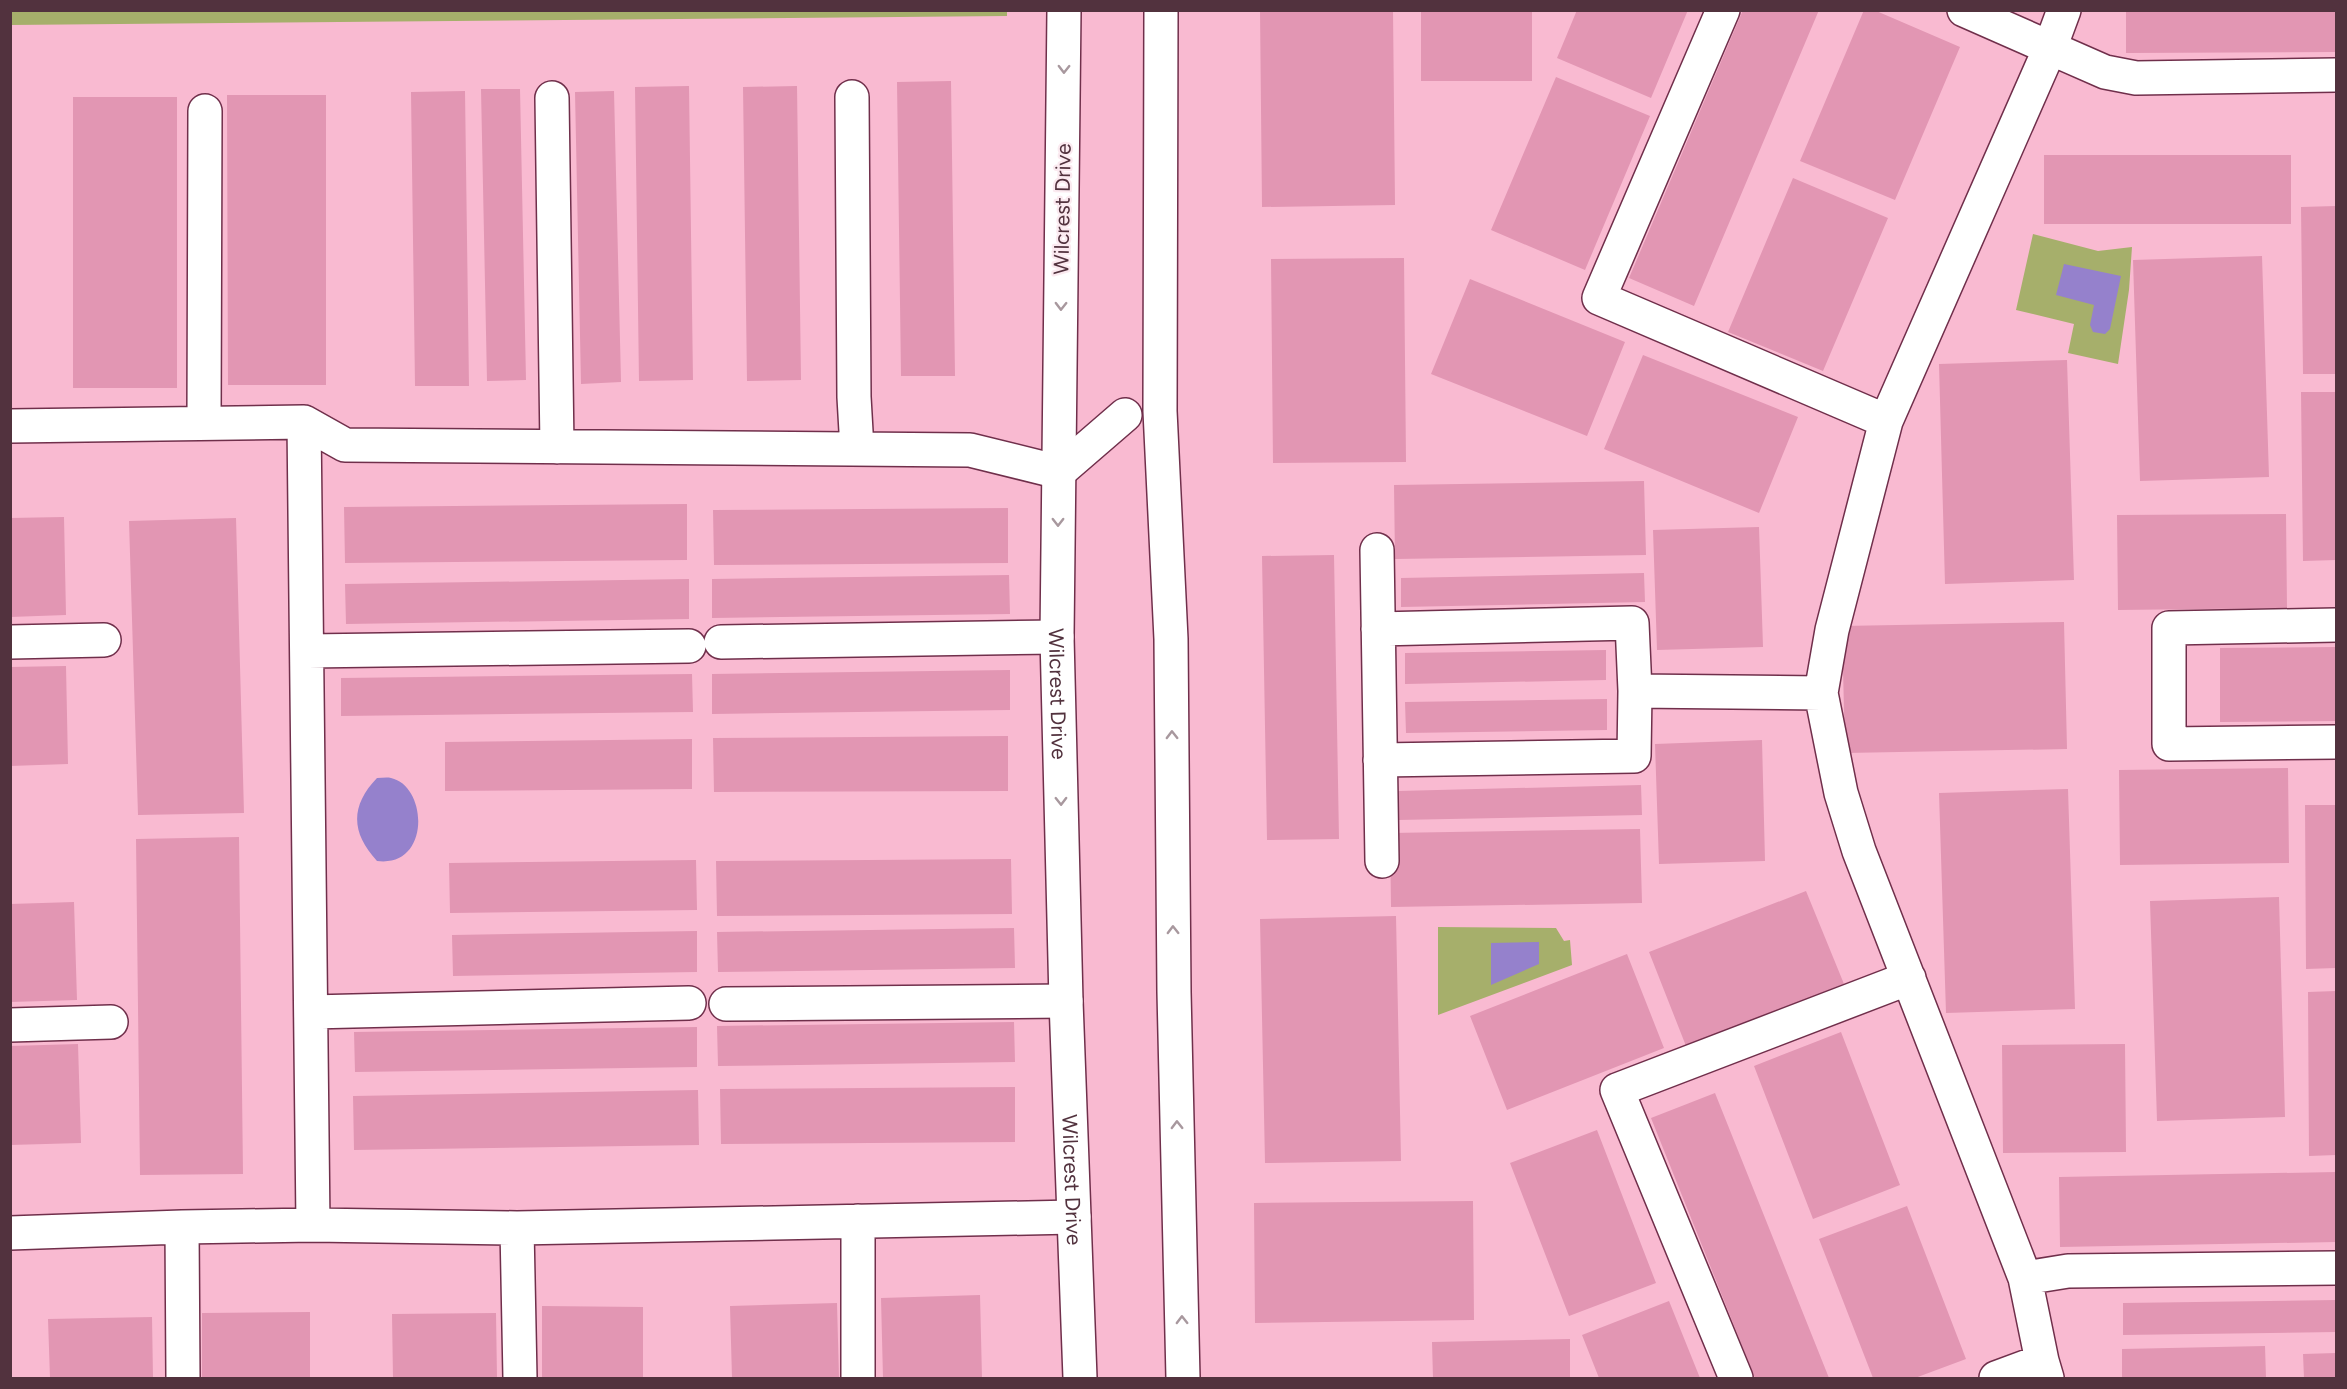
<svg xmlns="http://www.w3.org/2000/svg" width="2347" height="1389" viewBox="0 0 2347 1389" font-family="Figtree,sans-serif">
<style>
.green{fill:#a6af6b}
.water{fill:#9581cc}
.building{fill:#e296b3}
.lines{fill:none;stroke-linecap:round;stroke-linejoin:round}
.minor-casing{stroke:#702f4b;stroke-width:36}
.major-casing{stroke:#702f4b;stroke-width:36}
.minor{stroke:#fff;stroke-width:33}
.major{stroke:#fff;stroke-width:33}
.oneway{stroke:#a8989e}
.labels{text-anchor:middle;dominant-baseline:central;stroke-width:4.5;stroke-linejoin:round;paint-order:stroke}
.street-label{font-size:21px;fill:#52323e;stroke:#fbeaf0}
</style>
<rect width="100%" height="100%" fill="#f9bad1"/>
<path class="green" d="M1007 11V16L10 25 11 10Z
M2033 234 2098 251 2132 247 2129 290 2118 364 2068 353 2074 324 2016 310Z
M1438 927 1556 928 1564 941 1570 940 1572 965 1438 1015Z"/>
<path class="water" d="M2064 264 2121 276 2110 329 2105 334 2093 332 2090 325 2094 305 2056 295Z
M377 778C382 778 387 777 391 778 428 786 431 868 377 861 351 833 350 806 377 778Z
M1539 942V964L1491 985V943Z"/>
<path class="building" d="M1260 10H1393L1395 205 1262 207Z
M1421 10H1532V81H1421Z
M1577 10H1688L1651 98 1557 58Z
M1743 10H1819L1694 306 1629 278Z
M1864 10H1874L1960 47 1895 200 1800 161Z
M2126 10H2336V52L2126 53Z
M1556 77 1650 116 1585 270 1491 230Z
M951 81 955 376H901L897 82Z
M689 86 693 380 639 381 635 87Z
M797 86 801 380 747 381 743 87Z
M481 89H520L526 380 487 381Z
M465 91 469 386H415L411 92Z
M614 91 621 382 581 384 575 92Z
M227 95H326V385H228Z
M73 97H177V388H73Z
M2044 155H2291V224H2044Z
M1793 178 1888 218 1823 371 1728 332Z
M2336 206V374H2303L2301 207Z
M2262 256 2269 477 2140 481 2133 260Z
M1404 258 1406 462 1273 463 1271 259Z
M1470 279 1625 342 1587 436 1431 374Z
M1643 355 1798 417 1759 513 1604 449Z
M2067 360 2074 580 1945 584 1939 364Z
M2301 392H2336V560L2303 561Z
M1644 481 1646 555 1395 559 1394 485Z
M687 504V560L345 563 344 507Z
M1008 508V563L714 565 713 510Z
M2286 514 2287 608 2118 610 2117 515Z
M64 517 66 615 10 617V518Z
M236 518 244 813 138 815 129 521Z
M1759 527 1763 647 1657 650 1653 530Z
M1334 555 1339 839 1267 840 1262 556Z
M1644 573 1645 602 1401 607V578Z
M1009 575 1010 614 712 618V579Z
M689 579V619L346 624 345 584Z
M2064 622 2067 749 1845 753 1842 626Z
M2336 647V721L2220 722V648Z
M1606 650V680L1405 684V653Z
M66 666 68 764 10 766V667Z
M1010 670V710L712 714V674Z
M692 674 693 712 341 716V678Z
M1607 699V730L1406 733 1405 702Z
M1008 736V791L714 792 713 738Z
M692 739V789L445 791V742Z
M1762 740 1765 861 1659 864 1655 744Z
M2288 768 2289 863 2120 865 2119 770Z
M1641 785 1642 815 1398 820V791Z
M2068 789 2075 1009 1946 1013 1939 793Z
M2305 805H2336V968L2306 969Z
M1640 829 1642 903 1391 907 1390 833Z
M239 837 243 1174 140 1175 136 839Z
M1011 859 1012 914 717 916 716 861Z
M696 860 697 910 450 913 449 863Z
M1806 891 1844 984 1686 1046 1649 952Z
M2279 897 2285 1117 2157 1121 2150 901Z
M74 902 77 1000 10 1002V904Z
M1396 916 1401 1161 1265 1163 1260 919Z
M1014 928 1015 968 718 972 717 932Z
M697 931V972L453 976 452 935Z
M1627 954 1664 1048 1507 1110 1470 1016Z
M2336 991V1155L2309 1156 2308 992Z
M1014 1022 1015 1062 718 1066 717 1026Z
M697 1027V1067L355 1072 354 1032Z
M1841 1032 1900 1185 1813 1219 1754 1066Z
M78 1044 81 1143 10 1145V1046Z
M2125 1044 2126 1152 2003 1153 2002 1045Z
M1015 1087V1142L721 1144 720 1089Z
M698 1090 699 1145 354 1150 353 1096Z
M1715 1093 1829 1378H1755L1651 1118Z
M1597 1130 1656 1283 1569 1316 1510 1163Z
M2336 1172V1242L2060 1247 2059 1177Z
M1473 1201 1474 1320 1255 1323 1254 1203Z
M1907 1206 1966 1359 1915 1378H1873L1819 1239Z
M980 1295 982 1378H883L881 1298Z
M2336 1300V1332L2123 1335V1303Z
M1669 1301 1700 1378H1599L1582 1335Z
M837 1303 839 1378H732L730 1306Z
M542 1306 643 1307V1378H542Z
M310 1312V1378H202V1313Z
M496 1313 497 1378H393L392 1314Z
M152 1317 153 1378H50L48 1319Z
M1570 1339V1378H1433L1432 1342Z
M2265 1346 2266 1378H2122V1349Z
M2336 1353V1378H2304L2303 1354Z"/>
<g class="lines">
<g class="minor-casing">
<path id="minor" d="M1723 10 1599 298 1886 421
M1964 10 2105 72 2136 78 2336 75
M852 97 854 397 857 449
M552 98 557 447
M304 422 313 1225
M204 423 205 111
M10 426 304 422 345 445 970 450 1059 472 1125 415
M1377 550 1382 861
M2336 625 2169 628V744L2336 742
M1378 629 1632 623 1635 691 1634 756 1380 760
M10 642 104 640
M721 642 1057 637
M308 651 689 646
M1635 691 1821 693
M726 1004 1066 1001
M311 1012 689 1003
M10 1025 111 1022
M182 1227 183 1378
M517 1228 520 1378
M10 1233 182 1227 313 1225 517 1228 1074 1217
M2025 1278 2068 1271 2336 1268
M858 1378V1221
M1736 1378 1617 1090 1909 978
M1996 1378 2042 1361
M2047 1378 2042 1361 2025 1278 1859 851 1841 793 1821 693 1832 630 1886 421 2050 48 2064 10"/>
</g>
<g class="major-casing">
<g id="major">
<path id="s1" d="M1064 10 1057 637 1066 1001 1080 1378"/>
<path d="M1161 10 1160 411 1171 639 1174 992 1183 1378"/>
</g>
</g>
<use href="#minor" class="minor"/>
<use href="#major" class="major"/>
</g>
<defs><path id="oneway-chevron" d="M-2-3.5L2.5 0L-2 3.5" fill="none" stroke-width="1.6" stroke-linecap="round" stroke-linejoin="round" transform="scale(1.5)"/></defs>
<g class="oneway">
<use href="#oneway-chevron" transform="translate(1064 69) rotate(91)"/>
<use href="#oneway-chevron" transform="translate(1061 306) rotate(91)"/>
<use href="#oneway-chevron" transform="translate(1058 522) rotate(90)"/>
<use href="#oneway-chevron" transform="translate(1172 735) rotate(-91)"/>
<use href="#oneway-chevron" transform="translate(1061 801) rotate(89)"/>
<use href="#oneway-chevron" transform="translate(1173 930) rotate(-91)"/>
<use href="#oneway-chevron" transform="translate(1177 1125) rotate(-91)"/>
<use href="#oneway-chevron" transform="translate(1182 1320) rotate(-91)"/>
</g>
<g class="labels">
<g class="street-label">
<text transform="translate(1062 209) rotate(-89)">Wilcrest Drive</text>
<text stroke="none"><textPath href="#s1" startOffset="684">Wilcrest Drive</textPath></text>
<text stroke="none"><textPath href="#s1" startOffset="1170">Wilcrest Drive</textPath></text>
</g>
</g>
<rect width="2347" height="1389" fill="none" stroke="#52323e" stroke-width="24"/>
</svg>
